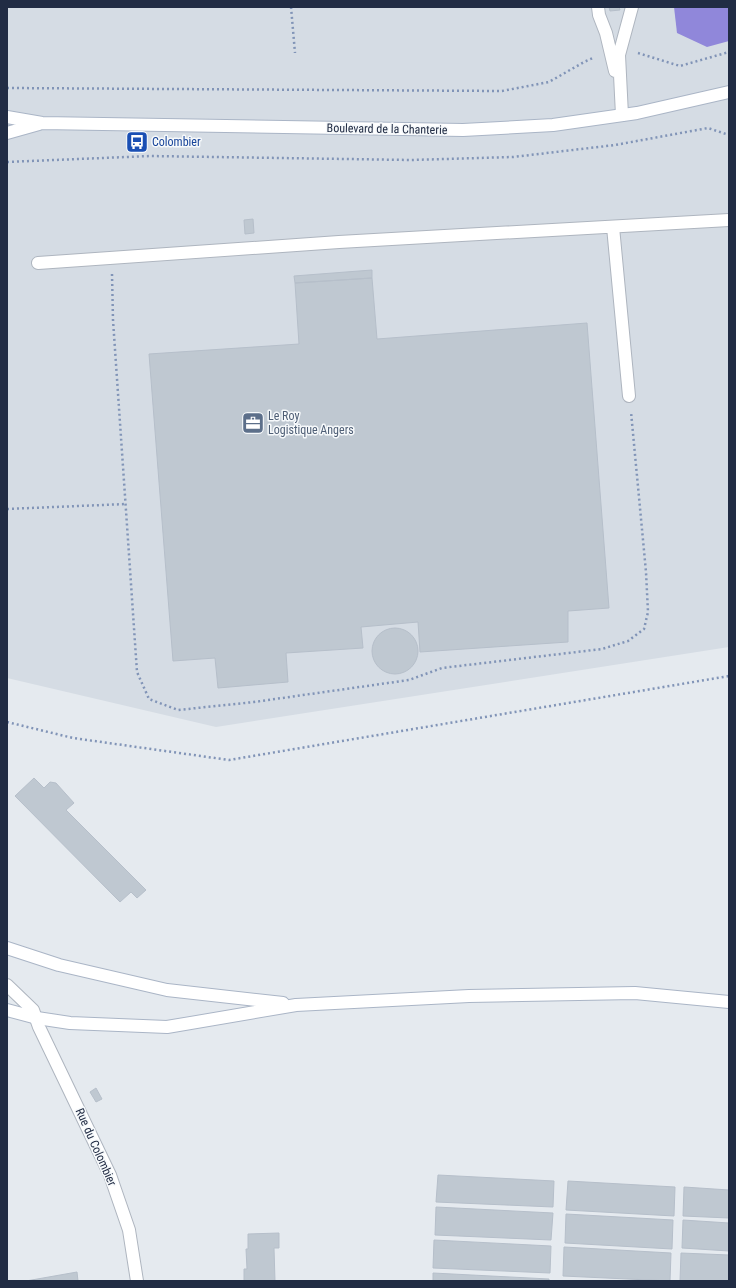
<svg xmlns="http://www.w3.org/2000/svg" width="736" height="1288" viewBox="0 0 736 1288" font-family="'Roboto Condensed',sans-serif">
<style>
.built{fill:#d5dce4}
.water{fill:#9087da}
.building{fill:#bfc8d1;stroke:#b6bfca}
.lines{fill:none;stroke-linecap:round;stroke-linejoin:round}
.lane-casing{stroke:#aeb5bf;stroke-width:14}
.street-casing{stroke:#aeb5bf;stroke-width:14}
.secondary-casing{stroke:#aab5c6;stroke-width:14}
.path{stroke:#8194b7;stroke-width:2.5;stroke-dasharray:2 3;stroke-linecap:butt}
.lane{stroke:#fff;stroke-width:12}
.street{stroke:#fff;stroke-width:12}
.secondary{stroke:#fff;stroke-width:12}
.labels{text-anchor:middle;dominant-baseline:central;stroke-width:3;stroke-linejoin:round;paint-order:stroke}
.street-label{font-size:12px;fill:#212c44;stroke:#f6f9fb}
.transit-label{font-size:12px;fill:#164399;stroke:#f6f9fb;text-anchor:start}
.service-label{font-size:12px;fill:#4e5e75;stroke:#f6f9fb;text-anchor:start}
</style>
<rect width="100%" height="100%" fill="#e5eaef"/>
<path class="built" d="M7 7H729V647L216 727 7 678Z"/>
<path class="water" d="M674 7H729V41L707 47 677 33Z"/>
<path class="building" d="M609 7H619L620 10 610 11Z
M253 219 254 233 245 234 244 220Z
M372 270V278L295 283 294 276Z
M372 278 377 339 587 323 609 608 568 611V642L420 652 418 622 361 627 363 648 286 653 288 682 218 688 215 658 173 661 149 354 299 344 295 283Z
M372 651a23 23 0 1 1 46 0a23 23 0 1 1-46 0Z
M34 778 44 788 50 782 56 783 74 803 66 810 146 890 137 898 131 892 120 902 15 796Z
M96 1088 102 1099 96 1102 90 1092Z
M438 1175 554 1181 553 1207 436 1202Z
M568 1181 675 1187 674 1216 566 1210Z
M684 1187 729 1190V1218L683 1216Z
M436 1207 553 1213 551 1240 435 1235Z
M566 1214 673 1220 672 1249 565 1243Z
M683 1220 729 1223V1251L682 1248Z
M279 1233V1248H274L275 1281H244V1269H247L246 1249H248V1234Z
M434 1240 551 1246 550 1273 433 1268Z
M564 1247 671 1253 670 1281 563 1276Z
M681 1253 729 1255V1281H680Z
M77 1272 78 1281H26Z
M433 1273 549 1279V1281H433Z"/>
<g class="lines">
<g class="lane-casing">
<path id="lane" d="M598 7 599 15 606 33 615 71
M622 115 619 55 632 7
M613 227 629 396
M38 263 339 242 729 220"/>
</g>
<g class="street-casing">
<path id="street" d="M7 985 33 1010 39 1027 110 1175 129 1230 137 1281"/>
</g>
<g class="secondary-casing">
<path id="secondary" d="M7 117 42 123 463 130 553 125 637 113 729 92
M7 133 39 124
M7 948 59 965 167 990 283 1003
M7 1010 37 1018 70 1023 167 1027 296 1005 469 996 635 993 729 1002"/>
</g>
<path class="path" d="M291 7 295 53
M638 53 680 66 729 52
M7 88 502 91 549 82 584 62 593 58
M7 162 150 156 411 160 513 157 615 145 708 128 729 135
M112 274 113 320 137 672 149 699 178 710 254 702 409 680 442 668 602 649 628 641 644 629 648 612 646 572 631 412
M7 509 126 504
M7 722 73 738 229 760 729 676"/>
<use href="#lane" class="lane"/>
<use href="#street" class="street"/>
<use href="#secondary" class="secondary"/>
</g>
<defs>
<g id="bus-square" transform="scale(1.15)"><rect x="-9" y="-9" width="18" height="18" rx="4" fill="#1a4fb4" stroke="#f6f9fb"/><path d="M-5-6H5V4H4V6H2V4H-2V6H-4V4H-5ZM-3.5-4V0h7V-4ZM-3.5 1.2v1.5H-2V1.2ZM2 1.2v1.5H3.5V1.2Z" fill="#fff"/></g>
<g id="office-square" transform="scale(1.15)"><rect x="-9" y="-9" width="18" height="18" rx="4" fill="#5c6f8a" stroke="#f6f9fb"/><path d="M-6-3h4V-5.5h4V-3h4V5H-6ZM-1-4.5V-3h2v-1.5ZM-6 0V1H6V0Z" fill="#fff"/></g>
</defs>
<g fill-rule="evenodd">
<use href="#bus-square" x="137" y="142"/>
<use href="#office-square" x="253" y="423"/>
</g>
<g class="labels">
<g class="street-label">
<text transform="translate(387 129) rotate(1)">Boulevard de la Chanterie</text>
<text transform="translate(96 1147) rotate(66)">Rue du Colombier</text>
</g>
<g class="transit-label">
<text x="152" y="142">Colombier</text>
</g>
<g class="service-label">
<text x="268" y="416">Le Roy<tspan x="268" dy="14">Logistique Angers</tspan></text>
</g>
</g>
<rect width="736" height="1288" fill="none" stroke="#212c44" stroke-width="16"/>
</svg>
